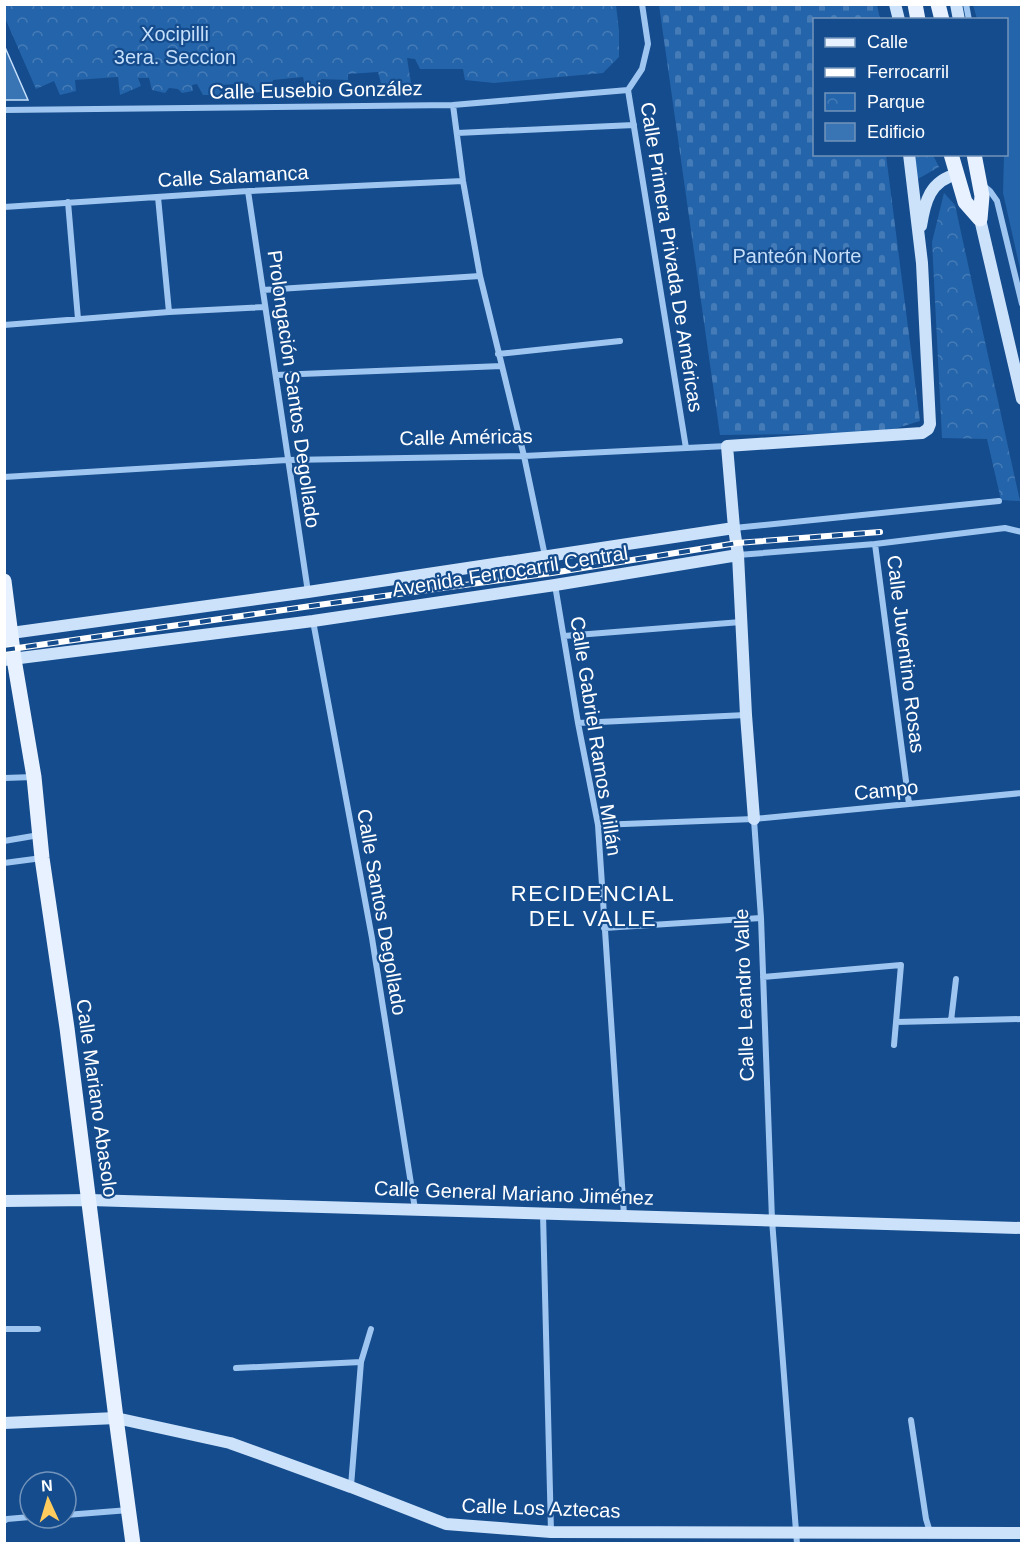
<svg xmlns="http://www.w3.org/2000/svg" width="1026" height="1548" viewBox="0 0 1026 1548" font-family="Helvetica,sans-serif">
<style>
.cemetery{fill:url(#cemetery-stones)}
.park{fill:url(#park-crowns)}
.garden{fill:#2464aa}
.building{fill:#3974b4;stroke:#c5dffb;stroke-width:1.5}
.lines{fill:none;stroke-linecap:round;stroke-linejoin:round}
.street{stroke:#9fc6f0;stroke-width:6}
.secondary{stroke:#cce2fb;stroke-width:12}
.primary{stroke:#e7f1ff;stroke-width:15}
.rail-casing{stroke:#fff;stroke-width:6}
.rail{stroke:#154c8d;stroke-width:4;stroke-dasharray:11;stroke-linecap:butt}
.labels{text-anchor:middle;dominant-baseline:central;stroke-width:4.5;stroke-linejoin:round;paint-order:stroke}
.park-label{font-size:20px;fill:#c5dffb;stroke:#154c8d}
.street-label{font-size:20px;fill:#fff;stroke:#154c8d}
.quarter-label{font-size:22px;letter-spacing:1.5px;fill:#fff;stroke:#154c8d}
</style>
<defs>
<pattern id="cemetery-stones" width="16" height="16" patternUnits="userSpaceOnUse" patternTransform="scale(1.5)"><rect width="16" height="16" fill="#2464aa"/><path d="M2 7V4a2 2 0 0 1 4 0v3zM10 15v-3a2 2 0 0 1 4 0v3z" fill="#457bb7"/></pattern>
<pattern id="park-crowns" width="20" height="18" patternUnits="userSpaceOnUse" patternTransform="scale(1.5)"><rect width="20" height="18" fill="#2464aa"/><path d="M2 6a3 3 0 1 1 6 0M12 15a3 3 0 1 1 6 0" fill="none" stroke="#457bb7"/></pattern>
</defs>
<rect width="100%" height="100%" fill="#154c8d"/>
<path class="cemetery" d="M659 5H877L880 19 814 20V154L886 155 920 421 881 433 720 435Z"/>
<path class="park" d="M4 5H616L619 31V57L603 73 494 83 465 80 463 69H420L415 59 407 58 411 83H401V94L382 87 378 72 348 74V80L321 79V90L307 95 303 77 273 80 271 91 252 93 248 83 222 85 221 95H203L197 84 192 85 193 91 182 93 178 89 169 88 165 93 152 90 149 78H138L141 86 120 95 118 77 75 80 76 91 60 95 54 81 36 89 5 18Z
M914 155H933L939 167 916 180Z
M944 193 955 205 1020 501 1001 500 987 439 942 438 932 242Z"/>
<path class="garden" d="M973 5H1021V273L1003 193 1004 155 1006 154V20L977 19Z"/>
<path class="building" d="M4 45 28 100H4Z"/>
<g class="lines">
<path class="street" d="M642 4 648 44 642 69 628 90 686 448
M966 4 969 20
M453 105 463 181 480 276 524 456 545 556
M4 110 453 105 628 90
M457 133 634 125
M984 186 990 191 997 201 1022 304
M248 191 308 592
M158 197 169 312
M68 202 78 319
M4 207 248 191 463 181
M263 290 480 276
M4 325 169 312 264 307
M498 354 620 341
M276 375 502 366
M4 477 287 460 524 456 727 446
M734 528 999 501
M875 544 909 804
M738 555 875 544 1005 528 1022 532
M555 585 578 723 598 825 624 1215
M313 621 372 938 415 1209
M564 636 741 622
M578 723 746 715
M4 778 34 777
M754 820 761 918 772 1220 797 1544
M598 825 754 819 1022 793
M4 841 39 835
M4 863 42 858
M604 928 761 918
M763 977 901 965 894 1045
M951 1021 956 979
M896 1022 1022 1019
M543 1214 551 1532
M4 1329H38
M236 1368 361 1362
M911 1420 926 1519 930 1532
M351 1486 361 1362 371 1329
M66 1515 129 1510
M4 1521 7 1519 30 1517"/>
<path class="secondary" d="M895 4 899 20
M956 4 959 20
M980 219 1022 399
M921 226C925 201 930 181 957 174
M4 634 308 592 734 528
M4 660 313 621 555 585 738 555
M754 819 746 715 738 555 734 528 727 446 922 433 928 429 930 424 922 263 909 154
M4 1201 90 1200 1022 1228
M4 1423 116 1418 230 1443 351 1487 446 1524 551 1532 1022 1533"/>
<path class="primary" d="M915 4 918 20
M938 4 942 20
M951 154 965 202 980 219
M974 154 982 196 980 219
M4 581 14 659 34 777 42 858 67 1028 116 1418 133 1544"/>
<g class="rail-casing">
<path id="rail" d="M4 650 311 606 552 573 737 543 880 532"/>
</g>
<use href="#rail" class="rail"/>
</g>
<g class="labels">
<g class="park-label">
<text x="175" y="34">Xocipilli<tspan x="175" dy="23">3era. Seccion</tspan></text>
<text x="797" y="256">Panteón Norte</text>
</g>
<g class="street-label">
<text transform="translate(316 90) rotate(-1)">Calle Eusebio González</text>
<text transform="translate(233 176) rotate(-3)">Calle Salamanca</text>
<text transform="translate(672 257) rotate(81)">Calle Primera Privada De Américas</text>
<text transform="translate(294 389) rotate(82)">Prolongación Santos Degollado</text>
<text transform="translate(466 437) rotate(-1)">Calle Américas</text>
<text transform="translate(510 571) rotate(-9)">Avenida Ferrocarril Central</text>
<text transform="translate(906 654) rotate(83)">Calle Juventino Rosas</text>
<text transform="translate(596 736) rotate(81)">Calle Gabriel Ramos Millán</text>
<text transform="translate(886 790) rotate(-6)">Campo</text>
<text transform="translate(382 912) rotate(80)">Calle Santos Degollado</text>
<text transform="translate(744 995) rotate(-92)">Calle Leandro Valle</text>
<text transform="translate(97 1098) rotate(82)">Calle Mariano Abasolo</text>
<text transform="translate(514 1193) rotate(2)">Calle General Mariano Jiménez</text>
<text transform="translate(541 1508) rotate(2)">Calle Los Aztecas</text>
</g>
<g class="quarter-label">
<text x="593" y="893">RECIDENCIAL<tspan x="593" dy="25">DEL VALLE</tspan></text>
</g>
</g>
<rect width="1026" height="1548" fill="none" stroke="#ffffff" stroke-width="12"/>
<rect x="813" y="18" width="195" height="138" fill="#154c8d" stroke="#7394bb" stroke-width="1.5"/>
<rect x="825" y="38" width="30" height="9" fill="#e7f1ff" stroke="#7394bb" stroke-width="1.5"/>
<text x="867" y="48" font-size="18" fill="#ffffff">Calle</text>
<rect x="825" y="68" width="30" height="9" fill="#ffffff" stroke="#7394bb" stroke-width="1.5"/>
<text x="867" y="78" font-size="18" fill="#ffffff">Ferrocarril</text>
<rect x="825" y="93" width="30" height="18" fill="url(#park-crowns)" stroke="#7394bb" stroke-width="1.5"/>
<text x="867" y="108" font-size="18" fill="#ffffff">Parque</text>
<rect x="825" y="123" width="30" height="18" fill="#3974b4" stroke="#7394bb" stroke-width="1.5"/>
<text x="867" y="138" font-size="18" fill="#ffffff">Edificio</text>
<g transform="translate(48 1500) rotate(356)"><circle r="28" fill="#154c8d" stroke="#7394bb" stroke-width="1.5"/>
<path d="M0-4.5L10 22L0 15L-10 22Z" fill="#ffcc5d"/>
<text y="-9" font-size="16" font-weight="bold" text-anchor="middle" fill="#ffffff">N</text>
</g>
</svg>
